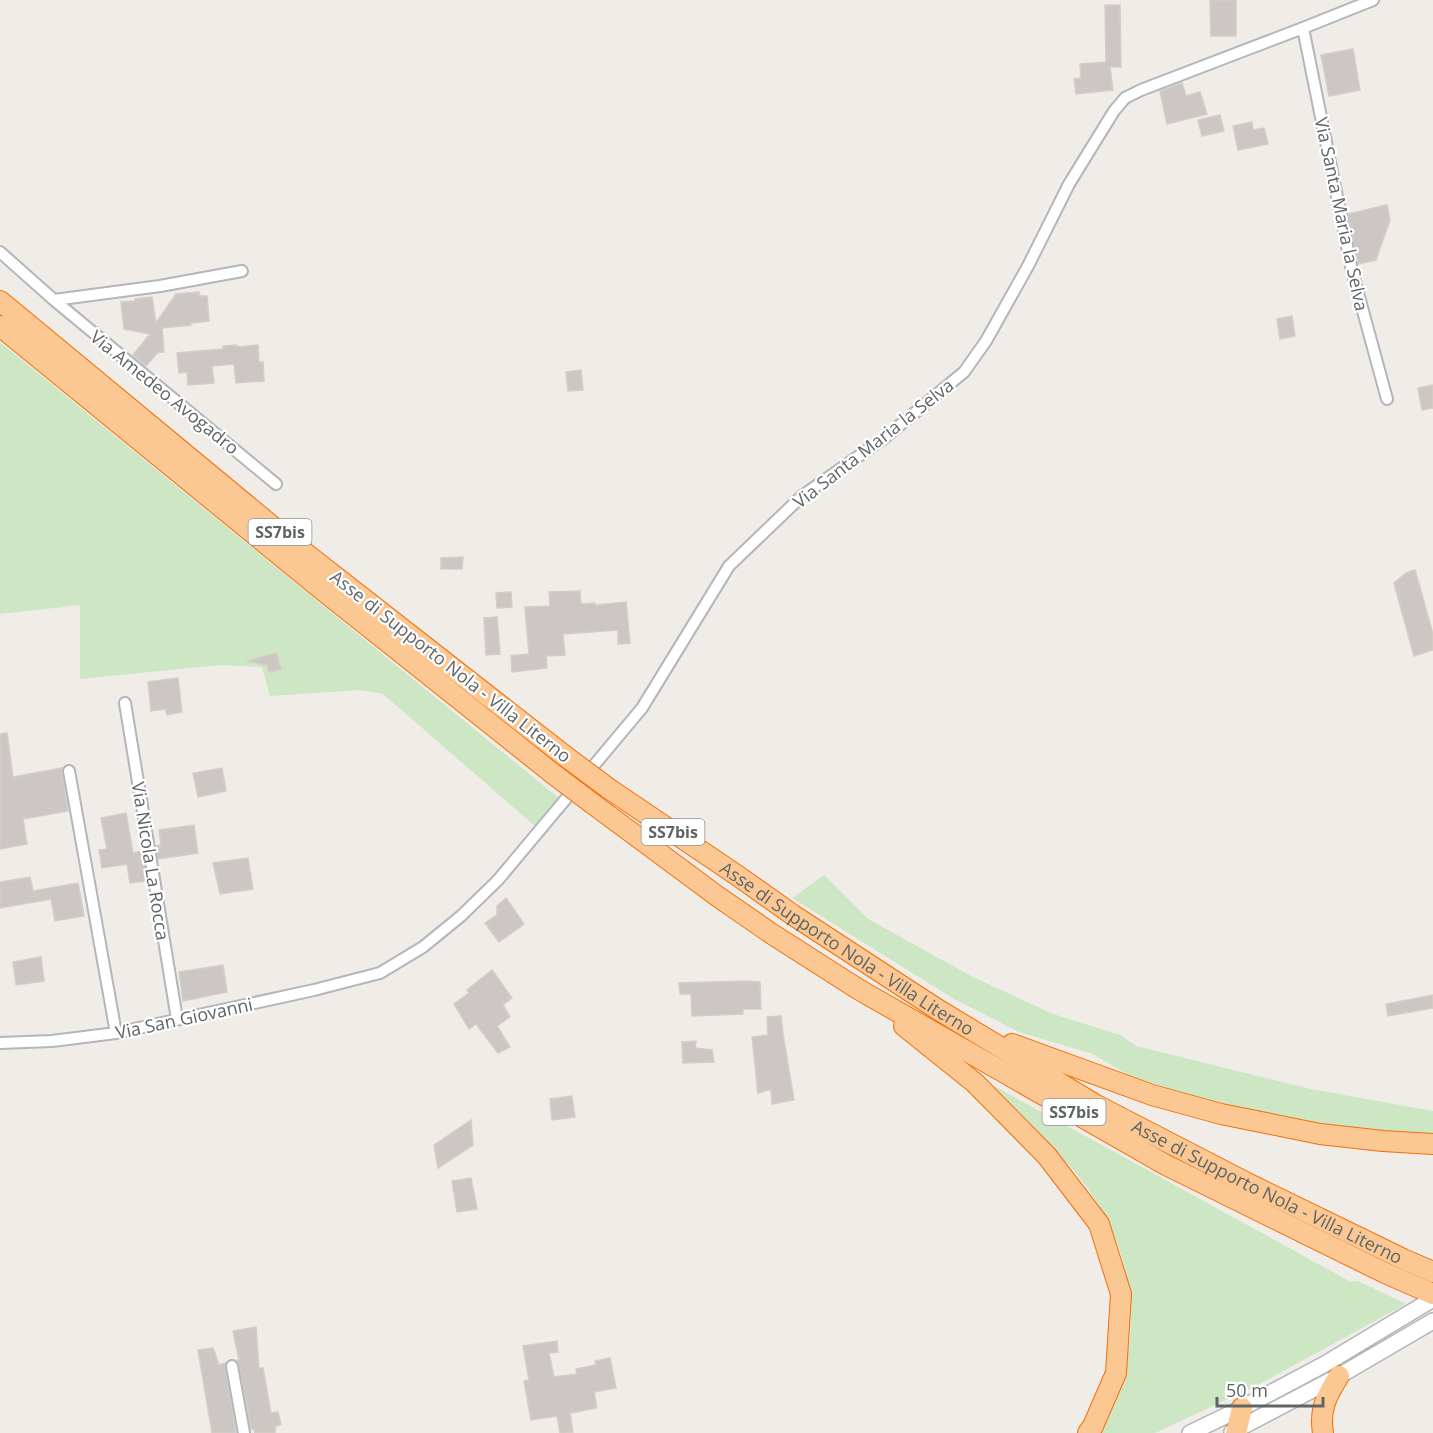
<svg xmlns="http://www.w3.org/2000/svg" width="1433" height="1433" viewBox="0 0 1433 1433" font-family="'Open Sans',sans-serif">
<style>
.green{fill:#cde7c5}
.building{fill:#ccc7c4;stroke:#d5cdc6;stroke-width:1.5}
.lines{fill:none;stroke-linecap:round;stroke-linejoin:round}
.street-casing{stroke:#b3b7b9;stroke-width:14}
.secondary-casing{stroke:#b2b6b9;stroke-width:18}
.highway-casing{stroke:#f46e04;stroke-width:22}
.street{stroke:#fff;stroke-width:10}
.secondary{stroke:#fff;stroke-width:15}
.highway{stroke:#fbc894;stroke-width:20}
.highway-bridge-casing{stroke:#f46e04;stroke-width:22;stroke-linecap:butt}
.highway-bridge{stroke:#fbc894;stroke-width:20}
.labels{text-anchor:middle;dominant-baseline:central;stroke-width:4.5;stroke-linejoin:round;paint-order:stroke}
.shield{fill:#fff;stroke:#8f9395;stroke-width:1.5}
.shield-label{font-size:16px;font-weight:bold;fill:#5f6567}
.street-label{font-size:18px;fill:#5f6567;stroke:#fff}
</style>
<rect width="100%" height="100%" fill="#f0ece8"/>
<path class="green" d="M0 342 560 799 536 827 383 694 360 690 270 696 262 667 220 665 80 679V605L0 614Z
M824 875 868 919 973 977 1053 1014 1120 1035 1136 1046 1311 1089 1433 1111V1135L1408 1134 1295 1120 1200 1099 1128 1075 1093 1054 1019 1032 954 999 792 898Z
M987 1082 1351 1282 1358 1281 1406 1304 1256 1386 1155 1433H1101C1146 1346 1141 1254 1079 1177 1070 1165 1058 1155 1048 1144 1027 1123 1007 1103 987 1082Z"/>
<path class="building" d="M1210 0H1236V36H1211Z
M1105 5H1120L1121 67H1110L1113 90 1076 94 1074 79 1081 78 1080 64 1106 62Z
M1353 49 1360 90 1329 96 1321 55Z
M1182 83 1186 96 1200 92 1207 114 1167 124 1160 91Z
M1220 115 1224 131 1202 136 1198 120Z
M1252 122 1253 130 1264 128 1268 144 1238 150 1233 126Z
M1387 205 1390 220 1376 260 1358 264 1348 214Z
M199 292 200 296H207L209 321 191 323V325L162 328 164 352H158L146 366 133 355 150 334 124 329 121 302 135 301V299L152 297 156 323 176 294Z
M1292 316 1295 336 1280 339 1277 319Z
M237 345V347L258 345 259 362H263L264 381 236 383 234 364 212 366 214 383 188 385 187 372 179 373 177 353 223 349V346Z
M581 370 583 390 568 391 566 372Z
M1433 385V408L1422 410 1418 388Z
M463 557 462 569H441V558Z
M1415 570 1433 634V650L1414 656 1394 583 1406 573Z
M580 591 581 604 595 603V605L626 602 630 643 618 644V630L563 634 565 655 546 656 547 668 512 672 511 656 529 654 525 607 550 606 549 592Z
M511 592 512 607 497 608 496 593Z
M497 617 500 654 486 655 484 618Z
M276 653 281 669 269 672 267 665 247 661Z
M178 678 182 712 167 715 165 709 151 711 148 682Z
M7 733 13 777 62 768V772L68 811 23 819 27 844 0 849V734Z
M222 768 226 791 198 797 193 773Z
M126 813 133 853 142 851 146 881 130 883 127 864 102 868 99 850 107 849 101 818Z
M194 825 198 853 158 859 156 846 161 845 159 830Z
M248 858 253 889 220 894 213 863Z
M30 877 33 891 78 883 84 916 55 921 51 899 0 908V882Z
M506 898 524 924 499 942 485 923 497 915V906Z
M41 957 44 981 16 985 13 962Z
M223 965 227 992 183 1001 179 972Z
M492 970 512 998 503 1005 510 1017 497 1026 510 1047 498 1053 476 1024 469 1029 454 1004 469 993 467 990Z
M746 981 760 982 761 1009H743V1014L692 1016 691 994H680L679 983Z
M1433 995V1008L1388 1016 1386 1004Z
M781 1016 783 1034 794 1100 772 1104 771 1089 758 1093 752 1037 768 1035 767 1017Z
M696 1041 695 1048 712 1050 714 1062 683 1063 682 1042Z
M572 1096 575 1117 552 1120 550 1099Z
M471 1120 473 1145 438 1168 434 1145Z
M471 1178 477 1209 457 1212 452 1181Z
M256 1327 259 1369 263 1368 271 1413 278 1412 281 1424 275 1427V1433H255L254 1429H251L239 1365 237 1360H239L233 1331Z
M557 1341 558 1352 549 1353 554 1377 577 1374 576 1369 596 1365 595 1361 610 1358 616 1388 594 1392 597 1408 570 1413 573 1432 565 1433H560L557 1416 531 1420 524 1381 529 1380 523 1346Z
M213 1348 219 1365 225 1363V1367L236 1433H212L198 1350Z"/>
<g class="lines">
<g class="street-casing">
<path id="street" d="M1303 28 1352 271 1387 399
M0 252 54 300 276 484
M54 300 160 286 242 271
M125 703 177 1019
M69 771 116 1033
M0 1043 52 1041 116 1033 314 990 380 973 423 947 461 916 498 880 642 708 729 566 802 496 883 439 964 372 986 341 1028 266 1069 184 1114 111 1125 98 1141 90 1303 28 1373 0
M232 1366 244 1433"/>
</g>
<g class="secondary-casing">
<path id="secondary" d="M1232 1432 1339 1376 1433 1321
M1190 1433 1242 1408 1325 1364 1433 1299"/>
</g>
<g class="highway-casing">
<g id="highway">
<path d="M0 301 296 546 565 756"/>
<path d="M0 326 320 588 552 773"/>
<path id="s1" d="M608 788 738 876 793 915 937 1009 1096 1105 1249 1184 1403 1259 1433 1272"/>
<path d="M593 804 717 896 772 934 858 989 1166 1165 1385 1273 1433 1294"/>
<path d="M904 1026 975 1083 1047 1156 1099 1224 1121 1294 1116 1373 1093 1426 1088 1433"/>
<path d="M1012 1044 1152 1095 1221 1114 1320 1134 1383 1141 1433 1144"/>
<path d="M1236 1433 1242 1408"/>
<path d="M1323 1433C1319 1409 1327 1395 1339 1376"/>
</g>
</g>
<use href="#street" class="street"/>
<use href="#secondary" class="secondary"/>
<use href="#highway" class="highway"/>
<g class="highway-bridge-casing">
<path id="highway-bridge" d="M565 756 608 788
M552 773 593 804"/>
</g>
<use href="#highway-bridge" class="highway-bridge"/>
</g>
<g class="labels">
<g class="shield">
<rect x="248.5" y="519" width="63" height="26" rx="4.5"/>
<rect x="641.5" y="819" width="63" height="26" rx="4.5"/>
<rect x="1042.5" y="1099" width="63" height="26" rx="4.5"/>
</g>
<g class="shield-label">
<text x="280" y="532">SS7bis</text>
<text x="673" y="832">SS7bis</text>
<text x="1074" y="1112">SS7bis</text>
</g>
<g class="street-label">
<text transform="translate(1342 214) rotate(78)">Via Santa Maria la Selva</text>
<text transform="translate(165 392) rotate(39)">Via Amedeo Avogadro</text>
<text transform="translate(873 443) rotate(-38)">Via Santa Maria la Selva</text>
<text transform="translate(451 666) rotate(38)">Asse di Supporto Nola - Villa Literno</text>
<text transform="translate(151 861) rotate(81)">Via Nicola La Rocca</text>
<text stroke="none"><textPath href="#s1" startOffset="288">Asse di Supporto Nola - Villa Literno</textPath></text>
<text transform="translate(184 1018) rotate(-12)">Via San Giovanni</text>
<text stroke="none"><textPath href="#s1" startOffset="774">Asse di Supporto Nola - Villa Literno</textPath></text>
</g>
</g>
<path d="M1217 1397v9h106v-9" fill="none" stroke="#5f6567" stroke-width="3"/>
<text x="1226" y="1397" font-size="18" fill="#5f6567" stroke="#ffffff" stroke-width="4.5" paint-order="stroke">50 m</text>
</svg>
